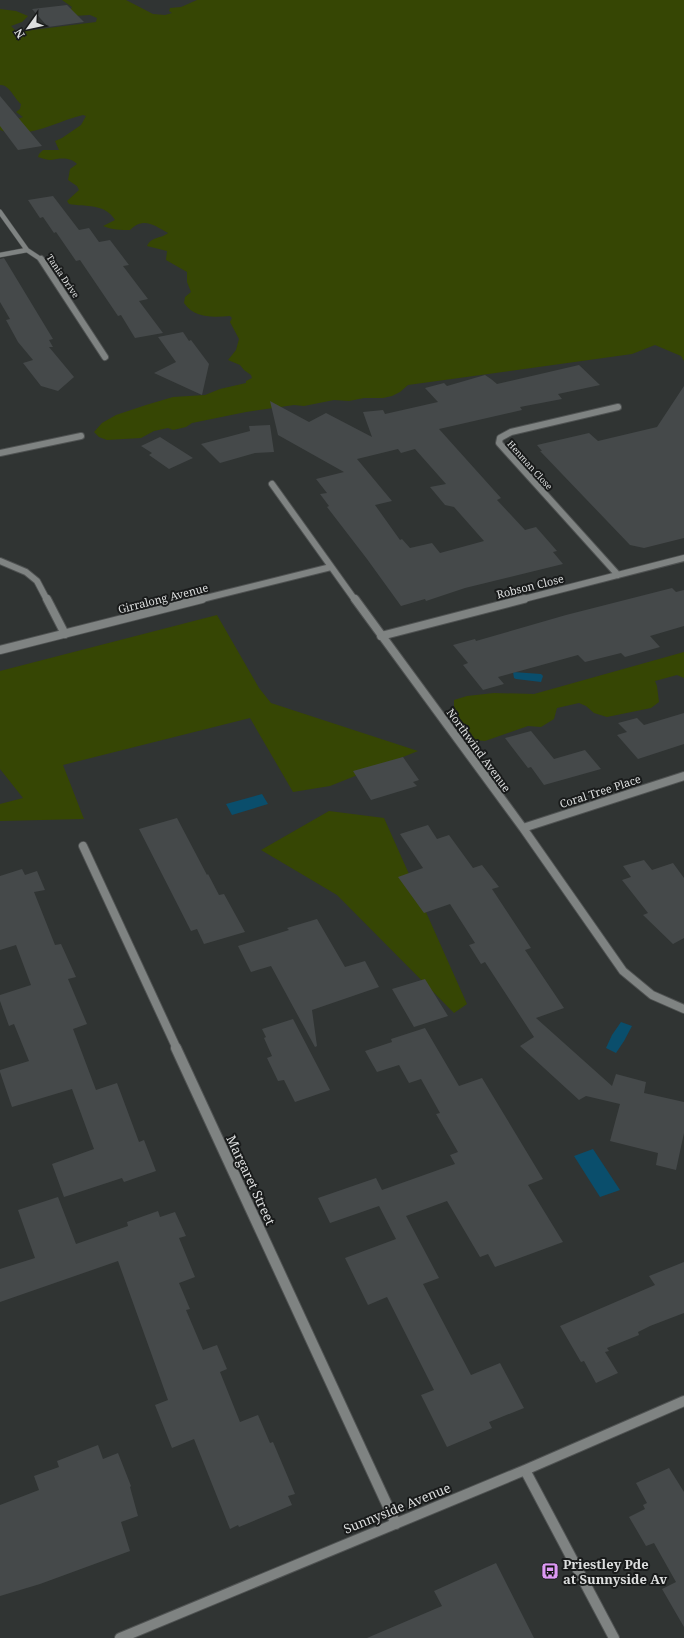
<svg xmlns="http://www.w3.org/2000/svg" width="684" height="1638" viewBox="0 0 684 1638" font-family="'Noto Serif',serif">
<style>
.green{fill:#364604}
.water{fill:#0a4e6c}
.building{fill:#45494a;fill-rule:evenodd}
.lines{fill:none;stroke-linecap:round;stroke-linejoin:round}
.service-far1-casing{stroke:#4f5252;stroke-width:8}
.service-casing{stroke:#4f5252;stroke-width:10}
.minor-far3-casing{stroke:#4f5252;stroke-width:5.5}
.minor-far2-casing{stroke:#4f5252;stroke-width:8}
.minor-far1-casing{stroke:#4f5252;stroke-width:10}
.minor-casing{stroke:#4f5252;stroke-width:12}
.service-far1{stroke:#7f8382;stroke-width:6}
.service{stroke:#7f8382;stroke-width:8}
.minor-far3{stroke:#7f8382;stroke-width:4.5}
.minor-far2{stroke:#7f8382;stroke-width:6}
.minor-far1{stroke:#7f8382;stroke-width:8}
.minor{stroke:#7f8382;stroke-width:10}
.labels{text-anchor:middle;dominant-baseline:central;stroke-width:4;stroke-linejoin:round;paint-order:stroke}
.far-street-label{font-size:9px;fill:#dddfdf;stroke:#191b1b}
.street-label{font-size:11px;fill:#dddfdf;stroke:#191b1b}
.near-street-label{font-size:13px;fill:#dddfdf;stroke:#191b1b}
.near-poi-label{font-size:13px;font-weight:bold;fill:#dddfdf;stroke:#191b1b;text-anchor:start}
</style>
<rect width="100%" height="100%" fill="#303433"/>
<path class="green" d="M62 0H126L153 14 165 15 172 13 169 11 170 8 181 7 197 0H684V361L681 356 655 345 632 354 408 385 400 392 392 396 383 398H364L349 401 334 400 304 406 294 405 246 412 192 423 186 427 173 430 168 428 154 431 141 438 107 440 99 437 94 432 102 423 116 415 146 405 173 397 205 395 220 389 246 383V381L252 378 251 375 244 370 240 365 228 360 236 350 239 339 230 322 232 318 230 316C213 317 195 319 184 303L185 297 191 292 187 282V272L166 260 167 251 147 246C152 236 161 239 168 233 155 226 144 216 130 230 121 230 112 230 103 226L115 220C105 203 85 207 69 204L67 201 79 190 77 186 68 180 70 169 77 164C71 157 60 158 51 160 47 160 42 158 38 157L39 154 43 150H59L55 141 62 138 81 125 86 116 83 115C61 120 42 132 18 133 12 134 6 132 0 130V123L13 121 23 117 16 112 20 109 21 104C14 98 9 84 0 85V9L16 11 28 16 22 22 11 26 17 32 96 22 97 18 90 15 73 16 69 13 72 7Z
M217 615 259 688 271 703 418 751 330 786 293 792 250 718 63 765 84 819 0 821V804L23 798 0 769V671Z
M684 652V678L677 675 655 681 657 686 659 702 651 708 607 717 594 713 586 706 579 703 557 708 554 719 541 727 528 726 485 741 472 740 454 714V700L467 696 494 693 534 694Z
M329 811 384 818 467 1004 454 1013 337 895 261 850Z"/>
<path class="water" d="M513 672 541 674 543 676 541 682 516 679 514 678Z
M262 794 268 804 232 815 226 804Z
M621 1022 632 1026 624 1041 616 1053 606 1048 612 1035Z
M593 1149 620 1190 600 1197 574 1156Z"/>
<path class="building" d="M67 5 84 22 48 27 32 9Z
M0 96 42 146 18 150 0 126Z
M53 196 79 230 89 228 99 242 110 240 129 265 123 266 148 299 139 301 163 333 135 338 121 315 118 316 80 260 76 261 56 232 54 233 43 217 40 218 28 200Z
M4 258 53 339 49 340 53 347H49L74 377 58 391 41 386 23 363 33 360 18 342 6 320 10 319 0 302V259Z
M183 332 189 341 191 340 209 364 202 395 154 373 176 362 158 337Z
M579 365 600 385 558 394 562 399 520 407 522 410 439 429 501 498 497 500 525 530 536 527 557 551 553 552 563 564 465 588 426 601 425 599 401 606 367 559 327 507 329 506 320 494 327 493 316 479 344 472 278 435 270 401 309 422 326 413 372 437 363 412 383 410 385 414 438 402 425 388 444 383 447 386 485 375 491 379 497 384ZM398 449 401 453 415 449 446 484 430 487 445 505 454 507 484 541 440 553 432 543 410 548 402 539 400 540 375 505 392 501 357 459Z
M684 386V538L644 548 630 545 540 451H542L537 445 589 433 598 441 657 427Z
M270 425 274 452 255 453 220 463 201 444 250 431 249 426Z
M160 437 193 458 169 469 149 455 152 453 141 446Z
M672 588 676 592 684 590V626L650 636 660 647 625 657 621 653 585 662 578 655 498 677 504 684 483 690 463 665 468 663 453 645 475 639 476 641 566 615Z
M684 713V744L638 759 617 735 627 732 618 723 637 718 644 725Z
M531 731 554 759 585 750 601 769 544 785 531 767 528 768 505 738Z
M403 757 419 780 413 782 417 786 371 800 353 771Z
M177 818 207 875 208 874 219 895 224 894 245 932 204 944 197 929 191 931 139 829Z
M428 825 437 839 449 835 473 868 482 865 499 887 492 889 531 948 525 950 564 1008 536 1018 612 1086 616 1074 646 1082 644 1093 684 1102V1133L676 1170 656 1165 658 1153 610 1141 620 1104 586 1096 579 1100 520 1046 534 1037 485 962 481 964 469 945 475 943 450 904 424 913 398 877 423 868 400 834Z
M644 860 652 870 673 863 684 878V938L673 944 643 915 648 913 622 880 631 877 623 866Z
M22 869 25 875 37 871 45 890 34 892 55 945 61 944 76 977 68 979 87 1024 73 1029 96 1090 117 1083 139 1142 144 1140 156 1171 124 1182 122 1178 64 1197 52 1164 94 1149 72 1089 12 1107 0 1072V1070L29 1061 14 1024 9 1026 0 1001V995L31 985 16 945 0 950V876Z
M317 919 345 967 365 961 379 987 312 1010 317 1046 315 1047 271 966 251 972 238 946 289 930 287 928Z
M425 979 448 1016 414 1027 392 989Z
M293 1019 330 1090 295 1102 284 1080 278 1081 267 1058 272 1056 264 1038 266 1037 262 1029Z
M425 1028 459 1086 482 1078 543 1179 528 1185 563 1242 495 1267 488 1254 480 1257 447 1201 406 1216 439 1278 423 1284 471 1375 500 1363 524 1408 489 1422 492 1428 447 1447 421 1395 434 1390 387 1297 368 1305 345 1258 396 1239 379 1206 330 1223 318 1198 376 1178 382 1190 455 1164 450 1155 458 1152 436 1114 440 1113 421 1079 409 1083 399 1065 377 1072 365 1051 392 1042 391 1039Z
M58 1197 76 1244 128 1226 127 1222 158 1211 160 1217 175 1212 186 1236 179 1238 195 1277 179 1283 190 1309 186 1310 203 1350 217 1345 227 1369 220 1372 240 1422 258 1415 270 1443 273 1442 295 1494 288 1496 292 1505 239 1527 238 1525 230 1529 194 1439 172 1448 155 1405 168 1400 118 1261 0 1302V1269L35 1258 18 1210Z
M684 1262V1313L650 1326 638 1332 639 1335 607 1348 609 1351 605 1352 618 1373 596 1383 584 1361 581 1362 560 1326 655 1285 649 1276Z
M98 1445 103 1459 118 1453 131 1486 130 1487 138 1516 121 1522 130 1551 40 1584 0 1596V1505L39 1490 34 1476 59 1467 57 1461Z
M669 1468 684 1492V1627L662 1589 676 1582 654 1543 646 1546 629 1517 645 1509 643 1505 647 1503 636 1483Z
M496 1563 534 1638H367L442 1606 434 1591Z"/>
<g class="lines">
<g class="service-far1-casing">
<path id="service-far1" d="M0 561 26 572 37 581 47 600"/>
</g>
<g class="service-casing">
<path id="service" d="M47 599 65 634"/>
</g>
<g class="minor-far3-casing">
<path id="minor-far3" d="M0 212 27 250 42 260
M0 255 27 250"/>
</g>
<g class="minor-far2-casing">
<path id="minor-far2" d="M41 259 105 357
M618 407 511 432 500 438 499 443 618 575
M0 453 81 436
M272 484 355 600
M198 600 331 567
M520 600 684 558"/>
</g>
<g class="minor-far1-casing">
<path id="minor-far1" d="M355 599 523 828 623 971 652 995 684 1009
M381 636 524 599
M0 650 202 599
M523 828 684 776
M83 846 177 1049"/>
</g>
<g class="minor-casing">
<path id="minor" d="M176 1048 396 1524
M525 1470 614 1638
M120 1638 525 1470 684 1401"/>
</g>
<use href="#service-far1" class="service-far1"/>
<use href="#service" class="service"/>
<use href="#minor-far3" class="minor-far3"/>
<use href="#minor-far2" class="minor-far2"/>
<use href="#minor-far1" class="minor-far1"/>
<use href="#minor" class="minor"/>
</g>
<defs>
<g id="bus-square" transform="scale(0.9)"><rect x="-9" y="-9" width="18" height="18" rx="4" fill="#dd99f4" stroke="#191b1b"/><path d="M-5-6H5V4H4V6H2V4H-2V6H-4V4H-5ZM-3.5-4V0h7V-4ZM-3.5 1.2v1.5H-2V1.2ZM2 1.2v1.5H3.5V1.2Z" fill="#111"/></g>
</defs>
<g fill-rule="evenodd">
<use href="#bus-square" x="550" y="1571"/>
</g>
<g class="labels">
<g class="far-street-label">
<text transform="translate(63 276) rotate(56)">Tania Drive</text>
<text transform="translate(530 465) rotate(48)">Henman Close</text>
</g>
<g class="street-label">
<text transform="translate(530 586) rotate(-14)">Robson Close</text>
<text transform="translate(163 598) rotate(-14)">Girralong Avenue</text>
<text transform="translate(479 750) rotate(54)">Northwind Avenue</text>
<text transform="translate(600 791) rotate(-18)">Coral Tree Place</text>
</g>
<g class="near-street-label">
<text transform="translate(251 1180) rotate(65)">Margaret Street</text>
<text transform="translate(397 1508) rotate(-22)">Sunnyside Avenue</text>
</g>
<g class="near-poi-label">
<text x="563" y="1564">Priestley Pde<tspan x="563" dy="15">at Sunnyside Av</tspan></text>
</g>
</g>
<g transform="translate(28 28) rotate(237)" stroke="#191b1b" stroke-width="3" paint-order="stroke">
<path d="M0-3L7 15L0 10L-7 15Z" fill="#dddfdf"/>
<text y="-6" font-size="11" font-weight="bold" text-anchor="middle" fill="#dddfdf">N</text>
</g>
</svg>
